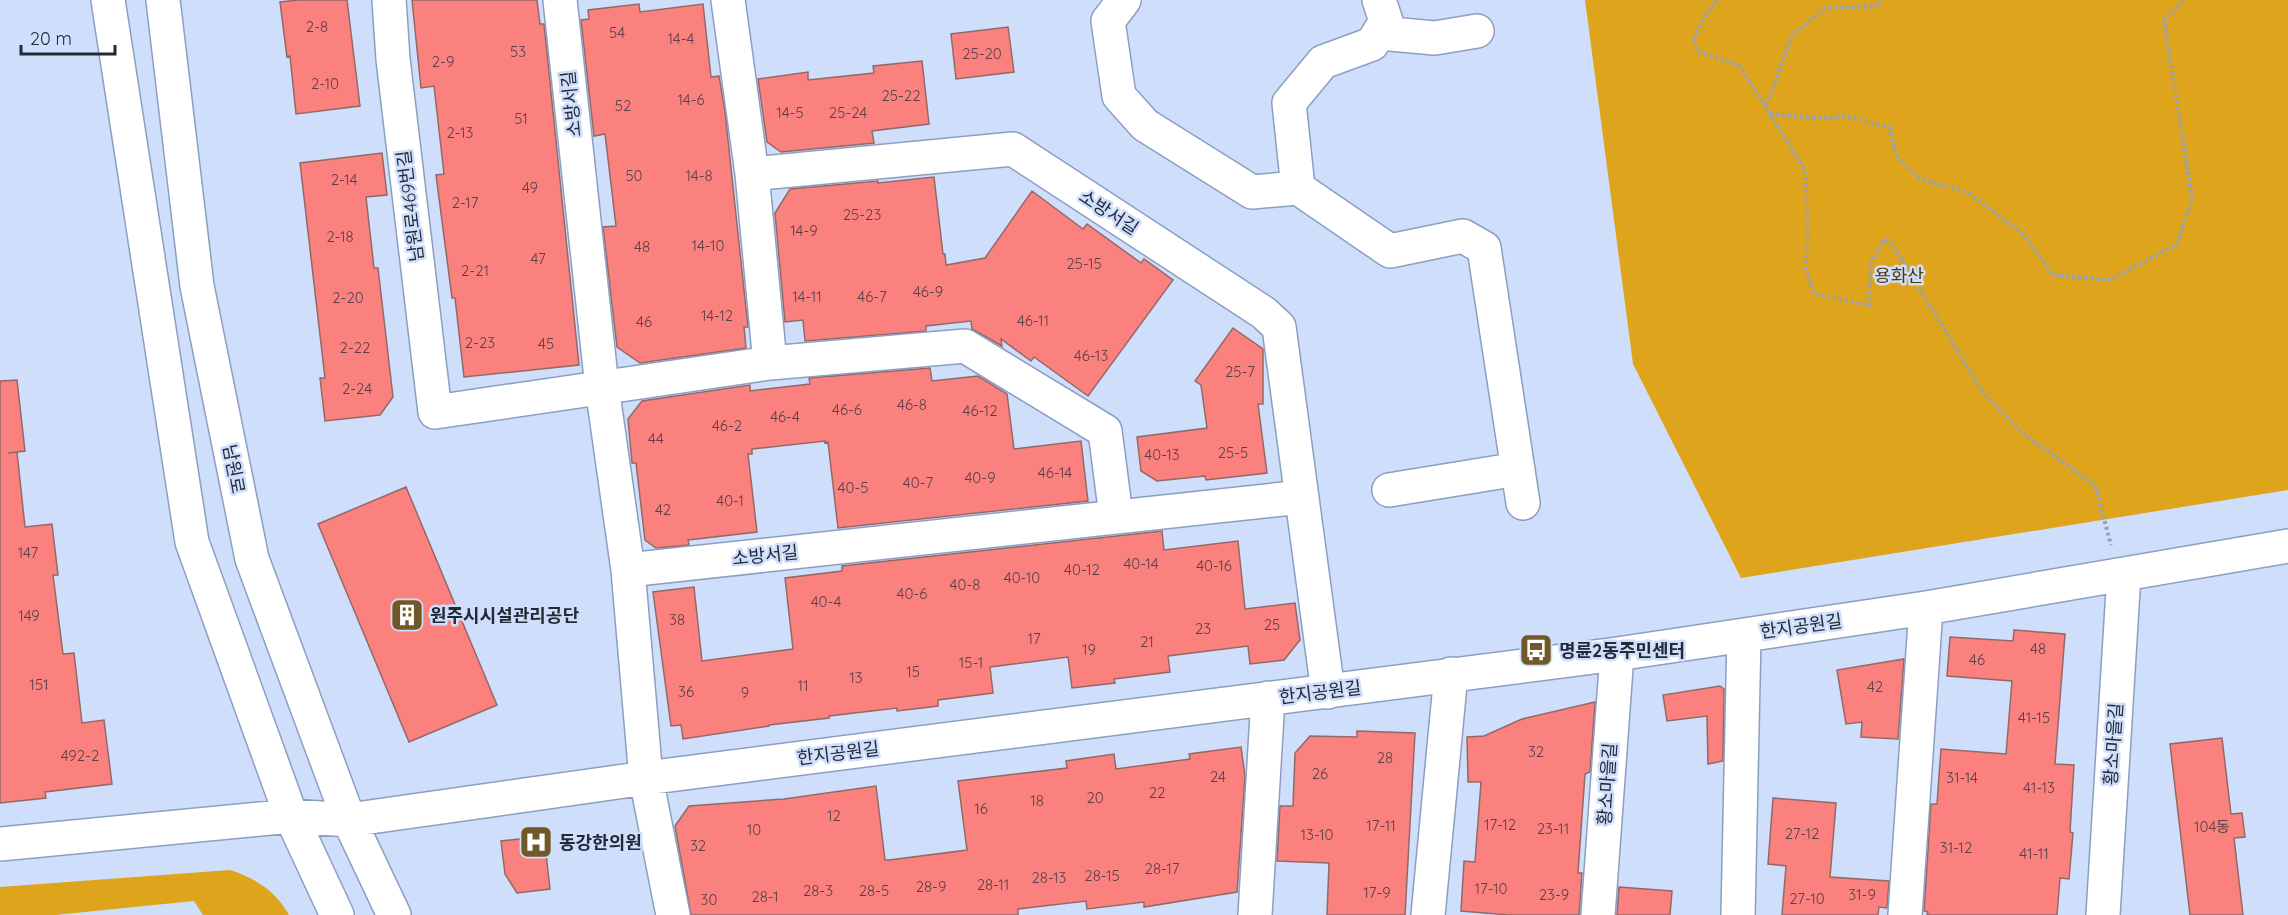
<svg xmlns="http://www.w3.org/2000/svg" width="2288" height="915" viewBox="0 0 2288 915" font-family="Quicksand,'Noto Sans KR',sans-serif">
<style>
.forest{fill:#dea51c}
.building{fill:#fb817e;stroke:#936967;stroke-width:1.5}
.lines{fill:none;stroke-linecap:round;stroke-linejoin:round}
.minor-casing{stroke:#8c9fc1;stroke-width:36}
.path{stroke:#95a2b9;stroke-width:4;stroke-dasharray:3 3;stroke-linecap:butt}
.minor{stroke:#fff;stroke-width:33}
.labels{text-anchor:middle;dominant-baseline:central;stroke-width:5;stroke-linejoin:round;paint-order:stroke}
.number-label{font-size:15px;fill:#594049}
.street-label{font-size:18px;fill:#232a37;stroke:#cedefb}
.park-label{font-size:18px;fill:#4e3701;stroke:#cedefb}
.poi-label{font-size:18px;font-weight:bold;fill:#232a37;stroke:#cedefb;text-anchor:start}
</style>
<rect width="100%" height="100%" fill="#cedefb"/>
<path class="forest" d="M1585 0H2288V490L1741 578 1633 364Z
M230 870C255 878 276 891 289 915H203L194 901 55 915H0V887Z"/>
<path class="building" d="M298 0H347L360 106 296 114 290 56 287 57 280 2Z
M412 0H537L540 24H544L579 365 464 377 455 298H452L436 175 444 174 434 86 421 88Z
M639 4 640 12 703 4 711 77 719 76 725 112 748 327H744L746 348 640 363 617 347 603 227 616 226 605 134 594 136 581 20 589 19 588 10Z
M1008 27 1014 72 956 79 951 34Z
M922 61 929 124 872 131 874 143 781 152 767 142 758 79 808 72V80L874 73 873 66Z
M382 153 387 195 366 197 374 268H378L393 397 380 415 325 421 320 378H325L300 163Z
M934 177 943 254H945L946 265 985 258 1032 191 1083 229 1087 224 1141 263 1144 259 1173 280 1088 396 1034 357 1031 361 1001 339 1002 346 972 329 971 321 926 326V331L805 341 803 320 785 322 775 213 790 189 878 181V183Z
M1233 328 1263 349V404H1258L1267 473 1206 480 1205 476 1157 481 1141 471 1137 437 1207 428 1201 385 1195 381Z
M930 368 932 381 978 376 1007 394 1014 449 1081 441 1088 501 838 528 828 442 825 443V441L752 449V454H748L757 532 688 540 689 545 656 548 645 540 636 463H632L628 419 642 401 750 385V391L810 384 809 378Z
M17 380 25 451 8 453 17 452 25 527 52 524 58 575H53L63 654 74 653 82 723 104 720 112 784 45 792 46 798 0 803V381Z
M406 487 497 705 409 742 318 524Z
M1162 531 1164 550 1238 541 1245 609 1295 603 1300 640 1284 660 1250 664 1248 646 1168 656 1170 672 1114 679 1115 683 1072 688 1068 657 990 667 993 693 938 700V706L897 711V708L829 716V718L769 725V726L683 739 681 725 671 726 653 592 694 587 702 661 793 649 785 578 842 571V566Z
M2014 630 2065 634 2055 764 2074 765 2070 832 2073 833 2069 879 2060 878 2057 915H1927L1928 912 1924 911 1931 804H1937L1941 749 2006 754 2012 681 1947 676 1950 637 2013 641Z
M1904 659 1898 739 1861 737 1862 722 1846 724 1837 670Z
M1720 686 1724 689 1723 761 1708 764 1707 716 1667 721 1663 695Z
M1595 702 1590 772 1585 774 1578 873H1582L1579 915H1509L1461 911 1464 861 1475 862 1481 782H1468L1467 737 1484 736 1522 719Z
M1357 731 1415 733 1405 915H1327L1329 863 1277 861 1280 806H1293L1295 753 1310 736 1357 737Z
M2222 738 2231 814 2242 813 2245 837 2234 838 2243 915H2190L2170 744Z
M1241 747 1245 776 1237 892 1144 907V902L1087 909 1086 901 1018 909V915H691L675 826 689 806 784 799 876 786 885 860H889L967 850 958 781 1067 768 1066 761 1114 754 1116 769 1190 759 1189 754Z
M1773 798 1836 803 1830 877 1889 881 1887 908 1879 907 1878 915H1782L1786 866 1768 864Z
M544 836 550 889 517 893 505 874 501 841Z
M1619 887 1672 891 1670 915H1617Z"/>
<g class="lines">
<g class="minor-casing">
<path id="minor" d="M108 0 192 542 291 816 337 915
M163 0 197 286 252 559 349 820 394 915
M389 0 393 59 435 412 770 363 965 346 1105 431 1116 516
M560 0 602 387 628 570 646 778 673 915
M728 0 752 174 770 363
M1124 0 1108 21 1119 96 1145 125 1252 192 1298 188 1390 251 1463 236 1484 248 1523 503
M1379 33 1435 38 1477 31
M752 174 1013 149 1264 313 1279 327 1328 692
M1298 188 1289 103 1323 62 1372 44 1386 21 1379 0
M1389 490 1518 469
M628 570 1302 497
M0 844 291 816 349 820 646 778 1617 654 1926 608 2288 546
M1255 915 1268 698
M1428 915 1451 674
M1598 915 1617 654
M1738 915 1744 635
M1905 915 1926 608
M2103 915 2124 574"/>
</g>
<path class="path" d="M1717 0 1706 14 1693 40 1698 52 1740 66 1805 170 1808 231 1805 268 1814 294 1869 305 1871 262 1885 238 1893 245 1982 391 2022 433 2095 485 2111 545
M1766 105 1793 34 1825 8 1877 6 1880 0
M1770 114 1816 118 1846 116 1890 128 1896 155 1920 179 1967 192 2023 234 2053 275 2110 280 2177 244 2192 198 2164 20 2184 0"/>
<use href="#minor" class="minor"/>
</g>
<defs>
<g id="building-square" transform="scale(1.725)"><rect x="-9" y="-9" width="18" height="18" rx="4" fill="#705829" stroke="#cedefb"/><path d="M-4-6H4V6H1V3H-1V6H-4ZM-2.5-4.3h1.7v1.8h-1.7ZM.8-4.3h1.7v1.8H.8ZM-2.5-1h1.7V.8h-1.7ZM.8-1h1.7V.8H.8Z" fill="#fff"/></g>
<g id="bus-square" transform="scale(1.725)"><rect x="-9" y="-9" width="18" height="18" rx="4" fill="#705829" stroke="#cedefb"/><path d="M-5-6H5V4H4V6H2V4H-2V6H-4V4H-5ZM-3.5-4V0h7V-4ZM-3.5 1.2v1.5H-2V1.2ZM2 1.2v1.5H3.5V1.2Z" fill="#fff"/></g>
<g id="hospital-square" transform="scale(1.725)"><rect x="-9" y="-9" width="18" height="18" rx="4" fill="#705829" stroke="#cedefb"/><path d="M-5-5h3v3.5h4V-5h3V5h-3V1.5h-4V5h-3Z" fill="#fff"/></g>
</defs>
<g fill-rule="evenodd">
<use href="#building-square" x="407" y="615"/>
<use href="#bus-square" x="1536" y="650"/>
<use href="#hospital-square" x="536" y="842"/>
</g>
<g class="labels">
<g class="number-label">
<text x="317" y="26">2-8</text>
<text x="617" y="32">54</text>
<text x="681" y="38">14-4</text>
<text x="518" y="51">53</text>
<text x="982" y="53">25-20</text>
<text x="443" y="61">2-9</text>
<text x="325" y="83">2-10</text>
<text x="901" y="95">25-22</text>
<text x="691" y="99">14-6</text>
<text x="623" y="105">52</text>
<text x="790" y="112">14-5</text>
<text x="848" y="112">25-24</text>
<text x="521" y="118">51</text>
<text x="460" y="132">2-13</text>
<text x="634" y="175">50</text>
<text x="699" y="175">14-8</text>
<text x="344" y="179">2-14</text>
<text x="530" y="187">49</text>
<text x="465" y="202">2-17</text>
<text x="862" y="214">25-23</text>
<text x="804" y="230">14-9</text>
<text x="340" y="236">2-18</text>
<text x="708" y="245">14-10</text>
<text x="642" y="246">48</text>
<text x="538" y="258">47</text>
<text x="1084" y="263">25-15</text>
<text x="475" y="270">2-21</text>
<text x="928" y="291">46-9</text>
<text x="807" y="296">14-11</text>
<text x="872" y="296">46-7</text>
<text x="348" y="297">2-20</text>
<text x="717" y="315">14-12</text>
<text x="1033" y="320">46-11</text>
<text x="644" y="321">46</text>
<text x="480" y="342">2-23</text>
<text x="546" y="343">45</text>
<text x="355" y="347">2-22</text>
<text x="1091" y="355">46-13</text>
<text x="1240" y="371">25-7</text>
<text x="357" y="388">2-24</text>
<text x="912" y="404">46-8</text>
<text x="847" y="409">46-6</text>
<text x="980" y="410">46-12</text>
<text x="785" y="416">46-4</text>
<text x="727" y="425">46-2</text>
<text x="656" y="438">44</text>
<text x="1233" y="452">25-5</text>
<text x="1162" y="454">40-13</text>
<text x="1055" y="472">46-14</text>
<text x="980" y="477">40-9</text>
<text x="918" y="482">40-7</text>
<text x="853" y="487">40-5</text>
<text x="730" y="500">40-1</text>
<text x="663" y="509">42</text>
<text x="28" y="552">147</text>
<text x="1141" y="563">40-14</text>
<text x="1214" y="565">40-16</text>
<text x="1082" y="569">40-12</text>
<text x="1022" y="577">40-10</text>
<text x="965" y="584">40-8</text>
<text x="912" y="593">40-6</text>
<text x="826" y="601">40-4</text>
<text x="29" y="615">149</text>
<text x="677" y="619">38</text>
<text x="1272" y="624">25</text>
<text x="1203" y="628">23</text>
<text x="1034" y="638">17</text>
<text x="1147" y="641">21</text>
<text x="2038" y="648">48</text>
<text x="1089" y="649">19</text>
<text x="1977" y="659">46</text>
<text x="971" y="662">15-1</text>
<text x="913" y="671">15</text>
<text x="856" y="677">13</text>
<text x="39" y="684">151</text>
<text x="803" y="685">11</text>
<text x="1875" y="686">42</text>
<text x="686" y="691">36</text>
<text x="745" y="692">9</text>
<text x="2034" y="717">41-15</text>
<text x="1536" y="751">32</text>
<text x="80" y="755">492-2</text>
<text x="1385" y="757">28</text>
<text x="1320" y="773">26</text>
<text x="1218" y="776">24</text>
<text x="1962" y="777">31-14</text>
<text x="2039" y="787">41-13</text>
<text x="1157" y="792">22</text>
<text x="1095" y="797">20</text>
<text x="1037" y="800">18</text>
<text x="981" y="808">16</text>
<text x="834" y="815">12</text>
<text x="1500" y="824">17-12</text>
<text x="1381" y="825">17-11</text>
<text x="2212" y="826">104동</text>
<text x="1553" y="828">23-11</text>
<text x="754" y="829">10</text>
<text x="1802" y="833">27-12</text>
<text x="1317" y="834">13-10</text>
<text x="698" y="845">32</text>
<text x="1956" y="847">31-12</text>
<text x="2034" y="853">41-11</text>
<text x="1162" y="868">28-17</text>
<text x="1102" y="875">28-15</text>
<text x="1049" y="877">28-13</text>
<text x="993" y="884">28-11</text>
<text x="931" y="886">28-9</text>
<text x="1491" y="888">17-10</text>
<text x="818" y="890">28-3</text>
<text x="874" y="890">28-5</text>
<text x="1377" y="892">17-9</text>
<text x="1554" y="894">23-9</text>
<text x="1862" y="894">31-9</text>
<text x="765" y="896">28-1</text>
<text x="1807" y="898">27-10</text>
<text x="709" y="899">30</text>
</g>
<g class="street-label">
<text transform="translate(571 104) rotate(-96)">소방서길</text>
<text transform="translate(410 206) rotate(-97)">남원로469번길</text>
<text transform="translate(1109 212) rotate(33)">소방서길</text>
<text transform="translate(234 469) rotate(79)">남원로</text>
<text transform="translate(765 555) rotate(-6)">소방서길</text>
<text transform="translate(1801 626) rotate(-8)">한지공원길</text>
<text transform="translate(1320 692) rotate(-7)">한지공원길</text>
<text transform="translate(2113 744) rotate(-86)">황소마을길</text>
<text transform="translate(838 753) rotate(-7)">한지공원길</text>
<text transform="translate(1607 784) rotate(-86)">황소마을길</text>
</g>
<g class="park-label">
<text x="1899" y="275">용화산</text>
</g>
<g class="poi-label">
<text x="430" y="615">원주시시설관리공단</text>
<text x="1559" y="650">명륜2동주민센터</text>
<text x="559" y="842">동강한의원</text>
</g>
</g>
<path d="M21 45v9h94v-9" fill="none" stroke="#232a37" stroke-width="3"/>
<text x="30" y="45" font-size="18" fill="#232a37" stroke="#cedefb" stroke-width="4.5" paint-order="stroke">20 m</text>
</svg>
